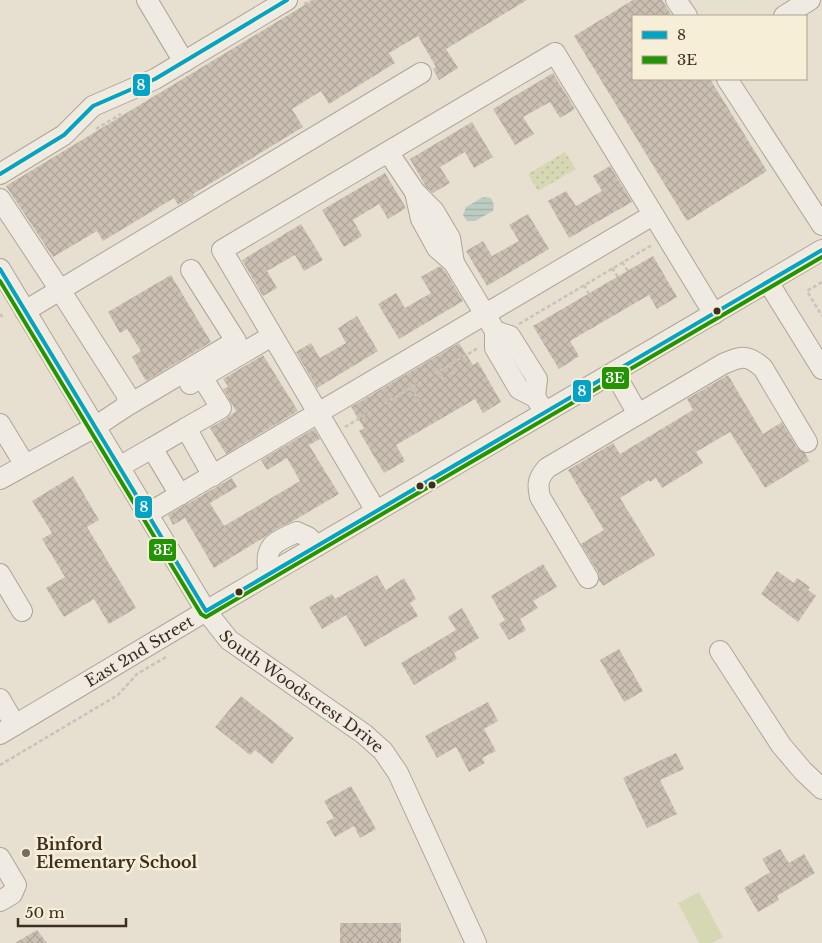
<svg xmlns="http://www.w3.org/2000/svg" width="822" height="943" viewBox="0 0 822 943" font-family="'Libre Baskerville',serif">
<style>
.grass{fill:url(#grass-dots)}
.pitch{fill:#d6d7b3}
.water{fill:url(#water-rules)}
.building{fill:url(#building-cross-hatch)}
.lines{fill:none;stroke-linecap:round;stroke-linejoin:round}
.minor-casing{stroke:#ada599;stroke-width:22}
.path{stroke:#c8c2b9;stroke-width:2.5;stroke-dasharray:4 2.5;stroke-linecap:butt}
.minor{stroke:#efebe3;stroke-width:20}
.bus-1-casing{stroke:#f7eed8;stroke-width:8}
.bus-2-casing{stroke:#f7eed8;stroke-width:8}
.bus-1{stroke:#03a3c5;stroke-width:4}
.bus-2{stroke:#239504;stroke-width:4}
.bus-dot{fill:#3d2e20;stroke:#f7eed8;stroke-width:2}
.poi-dot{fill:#786c5e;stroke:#f7eed8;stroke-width:2}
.labels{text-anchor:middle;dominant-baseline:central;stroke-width:5;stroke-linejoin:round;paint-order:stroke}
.street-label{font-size:16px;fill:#3d2e20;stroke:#f7eed8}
.poi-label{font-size:16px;font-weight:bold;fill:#3d2e20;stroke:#f7eed8;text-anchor:start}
.line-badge{stroke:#f7eed8;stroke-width:2}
.badge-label{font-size:14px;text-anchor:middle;font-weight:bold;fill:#fff}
</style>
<defs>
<pattern id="grass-dots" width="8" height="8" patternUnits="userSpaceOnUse" patternTransform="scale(1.25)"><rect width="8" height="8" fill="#d6d7b3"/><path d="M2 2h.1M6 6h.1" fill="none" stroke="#b9b99a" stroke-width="1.8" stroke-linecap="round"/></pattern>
<pattern id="water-rules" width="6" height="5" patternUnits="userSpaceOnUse" patternTransform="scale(1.25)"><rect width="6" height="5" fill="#bcccc2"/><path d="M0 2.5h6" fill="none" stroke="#a2b0a6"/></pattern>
<pattern id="building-cross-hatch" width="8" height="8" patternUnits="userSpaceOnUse" patternTransform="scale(1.25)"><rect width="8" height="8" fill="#cbbfb2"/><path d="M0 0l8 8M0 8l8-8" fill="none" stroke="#afa499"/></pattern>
</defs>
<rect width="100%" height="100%" fill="#e7e0d1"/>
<path class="grass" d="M565 152 576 169 538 191 528 174Z"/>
<path class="pitch" d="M699 892 723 937 712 943H699L678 903Z"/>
<path class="water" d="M483 197 491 198 494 205 493 211 475 221H467L463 215 466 207Z"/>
<path class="building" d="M313 0H527L446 49 458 68 439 80 433 69 436 67 418 36 389 53 395 63 329 104 321 91 292 109 303 127 193 194 194 196 178 205 174 198 103 241 97 231 53 257 6 186Z
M633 0H662L672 16H633V79H710L767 171 687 221 574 36Z
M553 73 575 109 560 118 550 102 523 117 534 134 515 145 493 109Z
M472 122 493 157 474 168 465 152 440 167 450 183 433 193 426 187 410 159Z
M610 166 632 202 569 238 548 201 566 191 576 206 602 191 593 176Z
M385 173 406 208 388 219 379 204 353 220 362 236 344 247 322 210Z
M528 214 549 249 487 286 466 251 483 241 492 256 519 241 509 225Z
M301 224 323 260 304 271 295 255 267 271 277 288 263 296 242 260Z
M653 256 677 297 657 309 649 295 570 341 579 356 559 369 533 326Z
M440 266 445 271 463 301 399 339 378 304 396 293 405 308 431 293 421 277Z
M171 275 211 342 146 381 132 357 141 351 127 329 120 333 108 312Z
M357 316 378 351 317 388 296 352 311 343 320 358 346 343 338 328Z
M459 343 473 365 478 362 501 402 483 413 475 399 396 445 405 461 384 473 359 431 364 428 351 407Z
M263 355 298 411 226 454 210 428 227 418 236 411 223 389 228 387 223 379Z
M728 375 763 434 782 422 797 448 805 453 809 461 765 488 730 432 696 452 703 463 662 488 656 478 650 482 649 480 620 498 655 555 603 586 599 580 598 572 581 544 604 530 568 470 613 443 620 454 693 410 687 399Z
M314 429 320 439 309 445 339 494 293 521 276 529 263 538 214 568 185 518 173 525 168 515 232 478 237 487 210 503 224 526 300 481 287 458 267 470 261 460Z
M73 476 99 520 87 527 136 608 109 624 94 599 64 617 46 588 65 577 42 539 52 533 32 501Z
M543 564 557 587 533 601 538 608 520 619 526 630 509 640 499 624 505 620 491 596Z
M777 571 794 583 797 578 810 587 808 590 816 596 798 622 761 594Z
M377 575 386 590 404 578 416 599 410 603 418 616 365 647 346 615 322 629 309 607 332 594 335 599Z
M462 608 479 638 454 653 457 659 414 685 401 663 456 630 448 617Z
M619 649 643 691 624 702 600 660Z
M241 696 294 738 272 764 255 750 250 755 215 727Z
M488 702 498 721 484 729 496 751 482 758 485 763 469 772 456 747 437 758 425 736Z
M676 753 684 769 660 780 677 814 647 828 623 778Z
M351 786 376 829 360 838 354 826 335 837 326 822 334 818 324 801Z
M780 849 789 863 804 854 815 873 777 896 779 900 758 912 744 888 770 872 762 859Z
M340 923H401V943H340Z
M37 930 47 943H15Z"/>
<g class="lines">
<g class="minor-casing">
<g id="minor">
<path d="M147 0 184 62"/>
<path d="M676 0 687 16"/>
<path d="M784 16 810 0"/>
<path d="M727 79 822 225"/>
<path d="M388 152 415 192 434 211 450 238 454 263"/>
<path d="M0 174 64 135 93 106 155 79 287 0"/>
<path d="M415 192 421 219 437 248 454 263 495 331V348L519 389 535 397 545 412"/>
<path d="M0 199 60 290 421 73"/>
<path id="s1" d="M0 269 206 611 229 640 364 734 383 751 398 773 476 943"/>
<path d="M768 282 822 369"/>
<path d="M495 331 510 336 537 379 535 397"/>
<path d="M614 372 638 414"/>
<path d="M190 384 272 336"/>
<path d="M125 407 236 341 191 270"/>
<path d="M0 424 25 465"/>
<path d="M186 428 221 408 202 377"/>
<path d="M152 448 186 428 213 476"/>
<path d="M119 467 152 448 180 495"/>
<path d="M0 479 95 427 125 407 127 401V395L60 290 25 311"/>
<path d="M376 511 222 250 555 53 714 314"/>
<path d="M147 514 653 215"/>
<path d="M0 574 22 611"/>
<path d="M269 574C263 546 274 542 297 532L308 537 317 546"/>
<path d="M588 578 540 497C537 484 538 478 547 468L723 364C742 356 747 354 763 368L807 442"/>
<path d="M720 651 781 745 803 771 822 789"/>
<path d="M0 699 15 725"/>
<path id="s2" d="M0 734 206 611 822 250"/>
<path d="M0 858 16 885 12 894 0 901"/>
</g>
</g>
<path class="path" d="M304 4 311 0
M96 129 121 114
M622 262 628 271
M612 268 618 277
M822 282 807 291 822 316
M584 285 591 298
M0 314 4 319
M519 324 652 245
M449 365 455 375
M438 371 444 381
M411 388 419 401
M345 427 478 348
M0 765 118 695 137 674 166 657"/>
<use href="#minor" class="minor"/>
<g class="bus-1-casing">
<path id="bus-1" d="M0 174 64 135 93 106 155 79 287 0
M0 269 206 611 822 250"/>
</g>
<g class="bus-2-casing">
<path id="bus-2" d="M0 281 201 614 206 617 822 257"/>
</g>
<use href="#bus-1" class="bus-1"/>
<use href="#bus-2" class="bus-2"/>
</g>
<g class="bus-dot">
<circle cx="717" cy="311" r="4.5"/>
<circle cx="432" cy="485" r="4.5"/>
<circle cx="420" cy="486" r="4.5"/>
<circle cx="239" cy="592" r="4.5"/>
</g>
<circle class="poi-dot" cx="26" cy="853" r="5"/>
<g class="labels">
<g class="street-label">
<text stroke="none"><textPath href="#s2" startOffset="162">East 2nd Street</textPath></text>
<text stroke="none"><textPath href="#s1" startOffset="525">South Woodscrest Drive</textPath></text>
</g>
<g class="poi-label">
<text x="36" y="844">Binford<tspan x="36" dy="18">Elementary School</tspan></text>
</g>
</g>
<g class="line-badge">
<rect x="132" y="73" width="19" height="24" rx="5" fill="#03a3c5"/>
<rect x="601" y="366" width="29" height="24" rx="5" fill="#239504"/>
<rect x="572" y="379" width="20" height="24" rx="5" fill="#03a3c5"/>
<rect x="134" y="495" width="19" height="24" rx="5" fill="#03a3c5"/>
<rect x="148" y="538" width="29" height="24" rx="5" fill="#239504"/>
</g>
<g class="badge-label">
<text x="141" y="90">8</text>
<text x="615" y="383">3E</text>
<text x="582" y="396">8</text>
<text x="144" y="512">8</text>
<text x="163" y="555">3E</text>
</g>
<rect x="632" y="15" width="175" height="65" fill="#f7eed8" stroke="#ada18e"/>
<rect x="642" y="31" width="25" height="8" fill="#03a3c5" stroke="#ada18e"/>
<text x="677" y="40" font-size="15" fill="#3d2e20">8</text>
<rect x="642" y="56" width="25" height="8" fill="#239504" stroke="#ada18e"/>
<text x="677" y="65" font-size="15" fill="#3d2e20">3E</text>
<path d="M18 918v8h108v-8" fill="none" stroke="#3d2e20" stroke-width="2.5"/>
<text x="25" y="918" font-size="15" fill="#3d2e20" stroke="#f7eed8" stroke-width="4" paint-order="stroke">50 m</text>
</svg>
